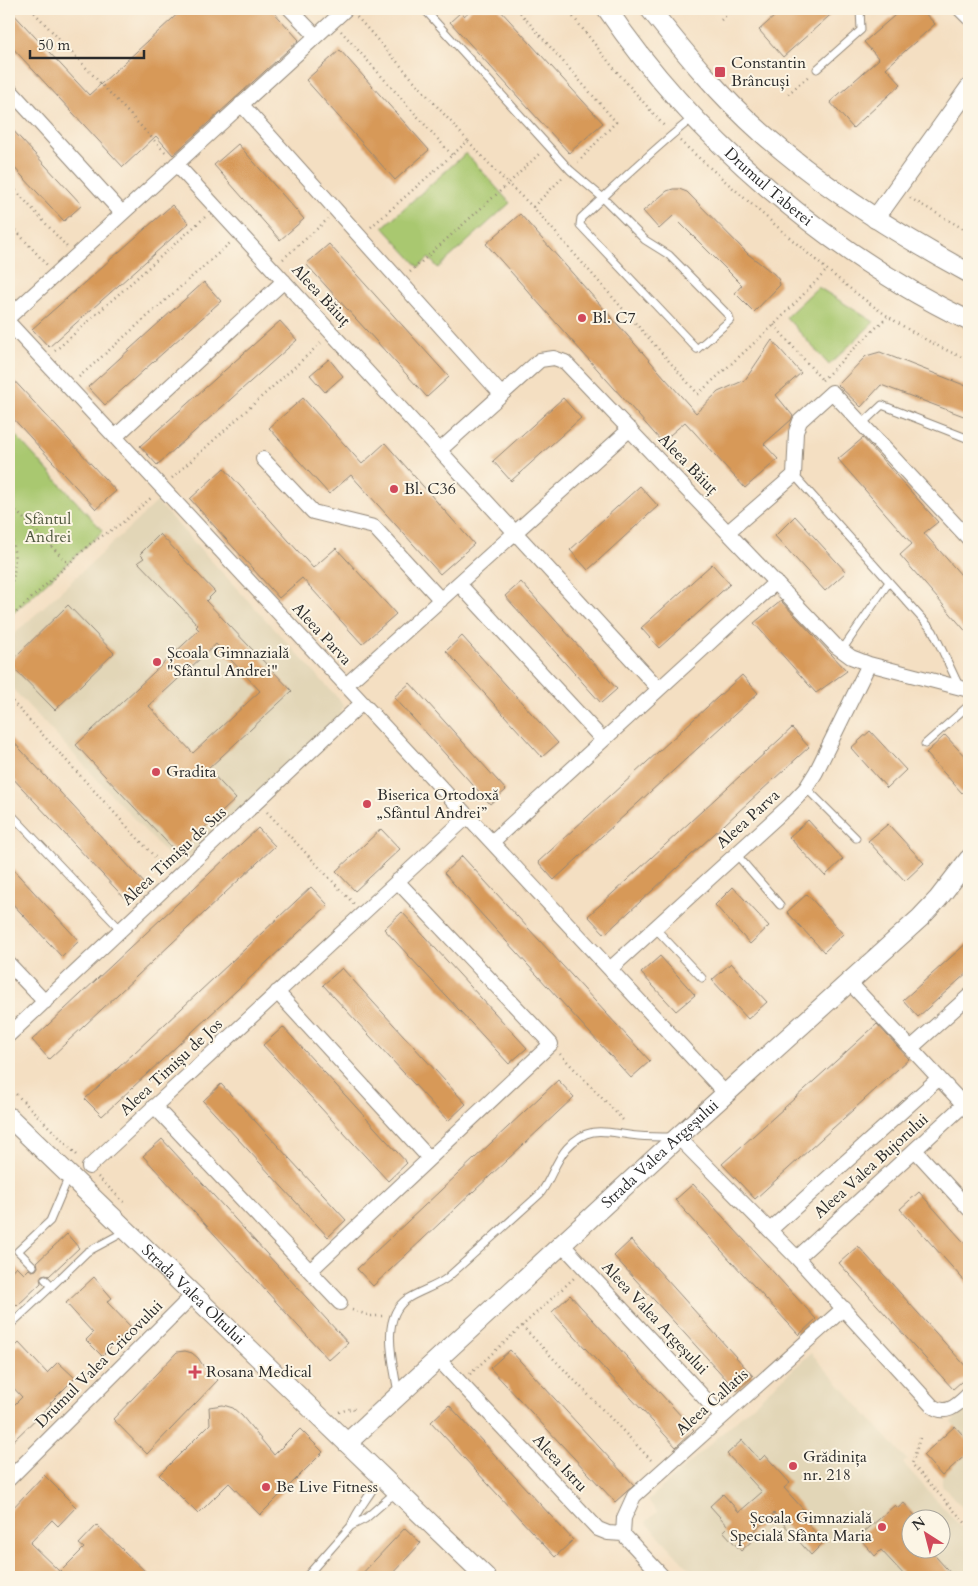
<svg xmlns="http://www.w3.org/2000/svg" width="978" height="1586" viewBox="0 0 978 1586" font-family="Cardo,serif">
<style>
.built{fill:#e2d6b7;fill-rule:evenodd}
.green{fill:#a9c870;stroke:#6a7a4e}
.building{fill:#d79959;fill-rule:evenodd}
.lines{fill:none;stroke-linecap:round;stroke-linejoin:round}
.service-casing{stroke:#908576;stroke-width:9}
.minor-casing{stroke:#908576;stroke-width:16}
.tertiary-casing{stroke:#908576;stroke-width:20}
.secondary-casing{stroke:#908576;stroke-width:21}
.path{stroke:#908576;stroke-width:2.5;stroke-dasharray:1 4;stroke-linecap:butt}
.service{stroke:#fff;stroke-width:7}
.minor{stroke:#fff;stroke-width:14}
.tertiary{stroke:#fff;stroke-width:18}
.secondary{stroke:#fff;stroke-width:19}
.poi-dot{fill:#d1495b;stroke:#fcf5e5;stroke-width:2}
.labels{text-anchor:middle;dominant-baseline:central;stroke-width:4;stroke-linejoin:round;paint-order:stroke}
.poi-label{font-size:16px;fill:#2b2b2b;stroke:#fcf5e5;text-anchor:start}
.street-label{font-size:16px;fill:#2b2b2b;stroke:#fcf5e5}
.park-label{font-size:16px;fill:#515a40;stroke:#fcf5e5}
</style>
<rect width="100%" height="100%" fill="#fcf5e5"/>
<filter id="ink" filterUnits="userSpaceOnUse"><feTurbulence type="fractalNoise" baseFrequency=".02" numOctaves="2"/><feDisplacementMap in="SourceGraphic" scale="10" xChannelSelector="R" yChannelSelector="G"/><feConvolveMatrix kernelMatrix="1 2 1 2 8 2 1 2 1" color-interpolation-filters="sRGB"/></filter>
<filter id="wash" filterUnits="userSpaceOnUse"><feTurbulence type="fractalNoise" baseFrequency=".0096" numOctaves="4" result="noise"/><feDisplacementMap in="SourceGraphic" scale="20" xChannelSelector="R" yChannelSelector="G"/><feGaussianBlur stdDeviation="1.12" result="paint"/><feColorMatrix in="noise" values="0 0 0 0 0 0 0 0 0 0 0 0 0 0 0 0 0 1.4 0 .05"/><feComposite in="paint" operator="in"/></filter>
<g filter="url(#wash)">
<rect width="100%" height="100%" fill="#f4dfc2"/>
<path class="built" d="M157 502 339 699 343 706 340 716 179 867 9 685V639Z
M811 1353 907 1460 903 1463 969 1536V1577H697L646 1522 657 1512 648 1500ZM910 1518H940V1548H910Z
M969 1405V1442L951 1422Z
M969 1452V1515L942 1485V1476Z"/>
<path class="green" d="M466 153 510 203 438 268 429 258 419 267 383 227Z
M818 287 874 322 829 365 786 317Z
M9 428 103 531 9 617Z"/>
<g id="blocks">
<path class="building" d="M9 9 89 95 183 9H271L299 40 173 155 156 136 123 167 9 44Z
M472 9H499L603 123 569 153 450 22 461 12 464 16Z
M783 9H837L783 57 759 30Z
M902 9H921L935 24 886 68 901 84 853 128 830 102 879 59 864 42Z
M340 50 429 150 395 180 306 80Z
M9 126 82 205 64 221 9 162Z
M238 144 304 219 280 240 214 165Z
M673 189H679L687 192 748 254 774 274 779 280 780 285 754 312 735 293 742 285 673 216 659 229 643 211 667 191Z
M172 205 189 223 49 347 32 329Z
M520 214 696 413 718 392 745 380 772 340 801 373 776 395 793 416 791 420 764 444 778 459 745 488 685 422 662 442 486 244Z
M329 244 449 377 427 397 306 264Z
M204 282 221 301 105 405 88 387Z
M280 321 297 340 157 465 140 446Z
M880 352 969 387V418L881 385 861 407 838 385 866 356Z
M329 359 343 376 325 392 310 375Z
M9 375 116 491 96 509 9 414Z
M303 398 362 464 385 443 474 544 440 574 351 475 329 494 269 428Z
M563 398 581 418 511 481 493 461Z
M863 438 938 522 924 533 969 584V635L900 555 912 544 838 459Z
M224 468 313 568 336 548 396 614 362 644 302 578 279 598 190 499Z
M640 486 658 506 588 570 570 550Z
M795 516 846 572 825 591 775 536Z
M160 534 215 592 206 601 292 691 208 769 236 799 177 853 76 745 199 630 196 627 198 625 138 562 144 558 140 554ZM216 644 260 691 193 753 149 706Z
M712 564 730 584 659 648 641 628Z
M521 582 617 689 601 703 505 596Z
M781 601 847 671 816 693 754 623Z
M68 605 114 653 55 710 9 663Z
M462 636 558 743 542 757 446 651Z
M742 675 758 693 554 880 538 862Z
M410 683 506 790 490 804 394 697Z
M792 728 809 747 605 934 588 916Z
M870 731 906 770 887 788 851 748Z
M945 735 969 761V786L962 793 926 753Z
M9 737 147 886 129 903 9 774Z
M808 820 843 859 825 876 789 837Z
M888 824 924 863 905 881 868 841Z
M258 828 275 846 49 1059 32 1040Z
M381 829 400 849 355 891 336 871Z
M462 856 650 1061 631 1078 444 873Z
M9 865 79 941 62 957 9 900Z
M311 887 328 905 102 1116 85 1099Z
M733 887 769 926 750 944 715 905Z
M807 894 843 934 824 952 787 912Z
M402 912 527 1048 509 1064 384 929Z
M969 941V971L918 1017 903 1000Z
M660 956 695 995 676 1011 641 973Z
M731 963 767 1002 748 1019 712 980Z
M342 968 466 1104 448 1121 323 985Z
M877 1024 909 1059 755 1199 722 1164Z
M283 1027 407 1163 388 1181 263 1045Z
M558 1080 574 1097 373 1286 357 1269Z
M221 1084 346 1220 328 1237 203 1101Z
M162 1139 348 1343 329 1360 143 1156Z
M693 1184 816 1319 799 1335 675 1200Z
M919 1192 969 1248V1286L900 1209Z
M67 1234 79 1248 49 1276 46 1274 42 1275 40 1278 41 1283 17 1306 9 1297V1274L16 1266 24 1274 29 1269 32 1271 36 1270 38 1267 37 1262Z
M631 1240 753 1376 737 1391 614 1256Z
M858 1246 969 1370V1375L953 1389 839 1263Z
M94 1277 112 1298 107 1302 131 1327 102 1356 86 1340 93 1333 66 1303Z
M570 1295 694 1430 676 1447 552 1312Z
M19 1343 47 1373 58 1362 75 1378 50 1403 51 1404 9 1445V1410L22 1397 9 1383V1353Z
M510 1350 634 1485 615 1502 490 1368Z
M185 1351 192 1353 198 1358 204 1367 218 1380 147 1454 113 1419 177 1352Z
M223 1405 233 1408 242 1416 274 1455 300 1429 323 1452 260 1515 229 1483 198 1514 159 1475 210 1424 209 1407Z
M449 1405 573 1540 555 1557 431 1422Z
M955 1426 969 1442V1452L942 1476 923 1455Z
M742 1440 760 1460 765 1455 790 1483 784 1488 812 1519 807 1523 824 1542 811 1555 774 1513 751 1534 755 1538 741 1551 723 1531 728 1526 710 1506 723 1494 739 1512 762 1492 727 1454Z
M44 1475 76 1507 58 1526 52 1520 30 1543 60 1572 84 1548 79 1544 97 1525 151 1577H9V1512Z
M904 1503 917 1518H910V1548H928L954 1577H906L881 1550 875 1556 862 1541 866 1538 862 1534 895 1505 898 1508Z
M405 1528 421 1543 389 1577H359Z"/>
</g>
</g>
<g filter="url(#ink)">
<use href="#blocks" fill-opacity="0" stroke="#908576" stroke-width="1"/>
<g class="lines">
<g class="service-casing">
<path id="service" d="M424 9 570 170 603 198 645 240 669 255 729 316 730 320 728 322 697 349 580 225 581 218C618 184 654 148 694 117
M817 69 861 30 860 9
M862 424 882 405 969 439
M794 475 933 631 960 688
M842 650 889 582
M925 744 969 705
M806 788 856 838
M9 812 121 930
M736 854 780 905
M655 928 702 978
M33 1266 18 1251 50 1221 69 1176
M45 1279 52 1286 87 1252 126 1231
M9 1326 52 1286
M398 1393C394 1366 379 1318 407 1299 419 1291 435 1287 447 1278L540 1194C551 1180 555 1161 567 1148 590 1122 610 1134 638 1136 650 1137 662 1137 673 1137
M351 1526C357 1508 372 1495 379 1477
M306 1577 351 1526 365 1519 389 1498 397 1494"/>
</g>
<g class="minor-casing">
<path id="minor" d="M290 9 316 36
M960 9 969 18
M9 89 122 213
M241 104 501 394
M176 164 659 689
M9 317 346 9
M9 323 726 1094
M115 437 284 281
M440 450 540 360 554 358 565 362 836 646 851 657 869 664 969 690
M263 459 313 512 374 527 441 600
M728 532 794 475 796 432 800 421 832 392 969 539
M459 584 603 740
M346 685 630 429
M492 842 776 582
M9 964 45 1002
M610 969 789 806 806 788 816 772 869 664
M850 983 964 1105
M277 992 429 1158
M9 1035 362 703
M911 1048 969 996
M154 1106 340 1303
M678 1137 797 1258 932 1406C947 1417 958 1404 969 1394
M915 1150 969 1209
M89 1167 468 816
M770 1230 939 1078
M562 1244 722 1417
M797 1258 969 1100
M310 1271 551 1044 397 881
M438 1359 598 1529 608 1533 623 1534 663 1577
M9 1479 193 1295
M623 1534 624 1518 634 1496 844 1308"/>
</g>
<g class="tertiary-casing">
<path id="tertiary" d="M875 219 969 88"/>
</g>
<g class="secondary-casing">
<g id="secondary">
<path id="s1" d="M607 9C693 137 830 254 969 321"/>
<path d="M650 9C684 52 720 96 762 133 825 189 895 233 969 273"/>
<path id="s2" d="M9 1117 486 1577"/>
<path id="s3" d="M347 1443 678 1137 920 918 938 899 969 859"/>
</g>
</g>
<path class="path" d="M31 9 167 154
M517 9 616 122 578 162
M567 9 612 66 665 127
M357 17 468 141
M721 20 733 9
M341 31 452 155
M788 94 810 75
M680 141C716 173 752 205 788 236 845 286 899 332 969 360
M9 183 67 247
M910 198 969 232
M533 207 562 178
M9 223 47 265
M371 227 468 141 508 184 541 152
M283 259 328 219
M410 272 508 184 533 207 698 394 774 325 827 270
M774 325 823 381
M55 351 205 217
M79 377 230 243
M822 380 887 317
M172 478 322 342
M9 504 69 564
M9 526C14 546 19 570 9 588
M9 619 90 544 122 523 152 497
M9 698 165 868
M267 812 354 904
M560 1054 625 1122
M9 1087 79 1157
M98 1177 125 1203
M352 1310 371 1316H383
M522 1326 652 1461
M470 1374 574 1278
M339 1412 353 1408 356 1412
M920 1438 912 1464 969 1527"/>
<use href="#service" class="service"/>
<use href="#minor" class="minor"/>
<use href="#tertiary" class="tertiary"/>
<use href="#secondary" class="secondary"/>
</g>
</g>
<g class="poi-dot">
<rect x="714" y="66" width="12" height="12" rx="2.5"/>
<circle cx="582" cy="318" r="5"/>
<circle cx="394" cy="489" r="5"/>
<circle cx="157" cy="662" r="5"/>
<circle cx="156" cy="772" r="5"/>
<circle cx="367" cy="804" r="5"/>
<path d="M192.5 1364.5h5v5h5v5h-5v5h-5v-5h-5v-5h5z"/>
<circle cx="793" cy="1466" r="5"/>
<circle cx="266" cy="1487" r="5"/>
<circle cx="882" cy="1527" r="5"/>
</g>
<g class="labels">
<g class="poi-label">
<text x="731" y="63">Constantin<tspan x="731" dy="18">Brâncuși</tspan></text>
<text x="592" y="318">Bl. C7</text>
<text x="404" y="489">Bl. C36</text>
<text x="167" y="653">Școala Gimnazială<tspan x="167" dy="18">"Sfântul Andrei"</tspan></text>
<text x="166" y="772">Gradita</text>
<text x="377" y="795">Biserica Ortodoxă<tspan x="377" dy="18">„Sfântul Andrei”</tspan></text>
<text x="206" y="1372">Rosana Medical</text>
<text x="803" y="1457">Grădinița<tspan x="803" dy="18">nr. 218</tspan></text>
<text x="276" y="1487">Be Live Fitness</text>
<text x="872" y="1518" text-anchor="end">Școala Gimnazială<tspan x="872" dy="18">Specială Sfânta Maria</tspan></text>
</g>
<g class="street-label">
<text stroke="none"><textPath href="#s1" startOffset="241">Drumul Taberei</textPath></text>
<text transform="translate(321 295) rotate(47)">Aleea Băiuț</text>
<text transform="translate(688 464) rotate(46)">Aleea Băiuț</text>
<text transform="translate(322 634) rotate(47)">Aleea Parva</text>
<text transform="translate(748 819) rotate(-42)">Aleea Parva</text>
<text transform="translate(174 856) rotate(-43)">Aleea Timișu de Sus</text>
<text transform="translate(171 1067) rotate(-43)">Aleea Timișu de Jos</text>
<text stroke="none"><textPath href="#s3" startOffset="426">Strada Valea Argeșului</textPath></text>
<text transform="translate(871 1166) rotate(-42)">Aleea Valea Bujorului</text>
<text stroke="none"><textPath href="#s2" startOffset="256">Strada Valea Oltului</textPath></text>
<text transform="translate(655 1318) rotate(47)">Aleea Valea Argeșului</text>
<text transform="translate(99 1364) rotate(-45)">Drumul Valea Cricovului</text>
<text transform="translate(712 1402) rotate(-42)">Aleea Callatis</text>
<text transform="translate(560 1463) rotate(47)">Aleea Istru</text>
</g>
<g class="park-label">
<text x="48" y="519">Sfântul<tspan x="48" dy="18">Andrei</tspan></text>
</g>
</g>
<rect width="978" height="1586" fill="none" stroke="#fcf5e5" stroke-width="30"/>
<g transform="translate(926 1534) rotate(324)"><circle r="24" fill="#fcf5e5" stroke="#a8a49b"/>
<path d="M0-4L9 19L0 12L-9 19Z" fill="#d1495b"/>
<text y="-8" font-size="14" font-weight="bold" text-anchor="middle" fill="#2b2b2b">N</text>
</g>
<path d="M30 50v8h114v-8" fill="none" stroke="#2b2b2b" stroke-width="2.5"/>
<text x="38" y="50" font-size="15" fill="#2b2b2b" stroke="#fcf5e5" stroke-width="4" paint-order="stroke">50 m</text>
</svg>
